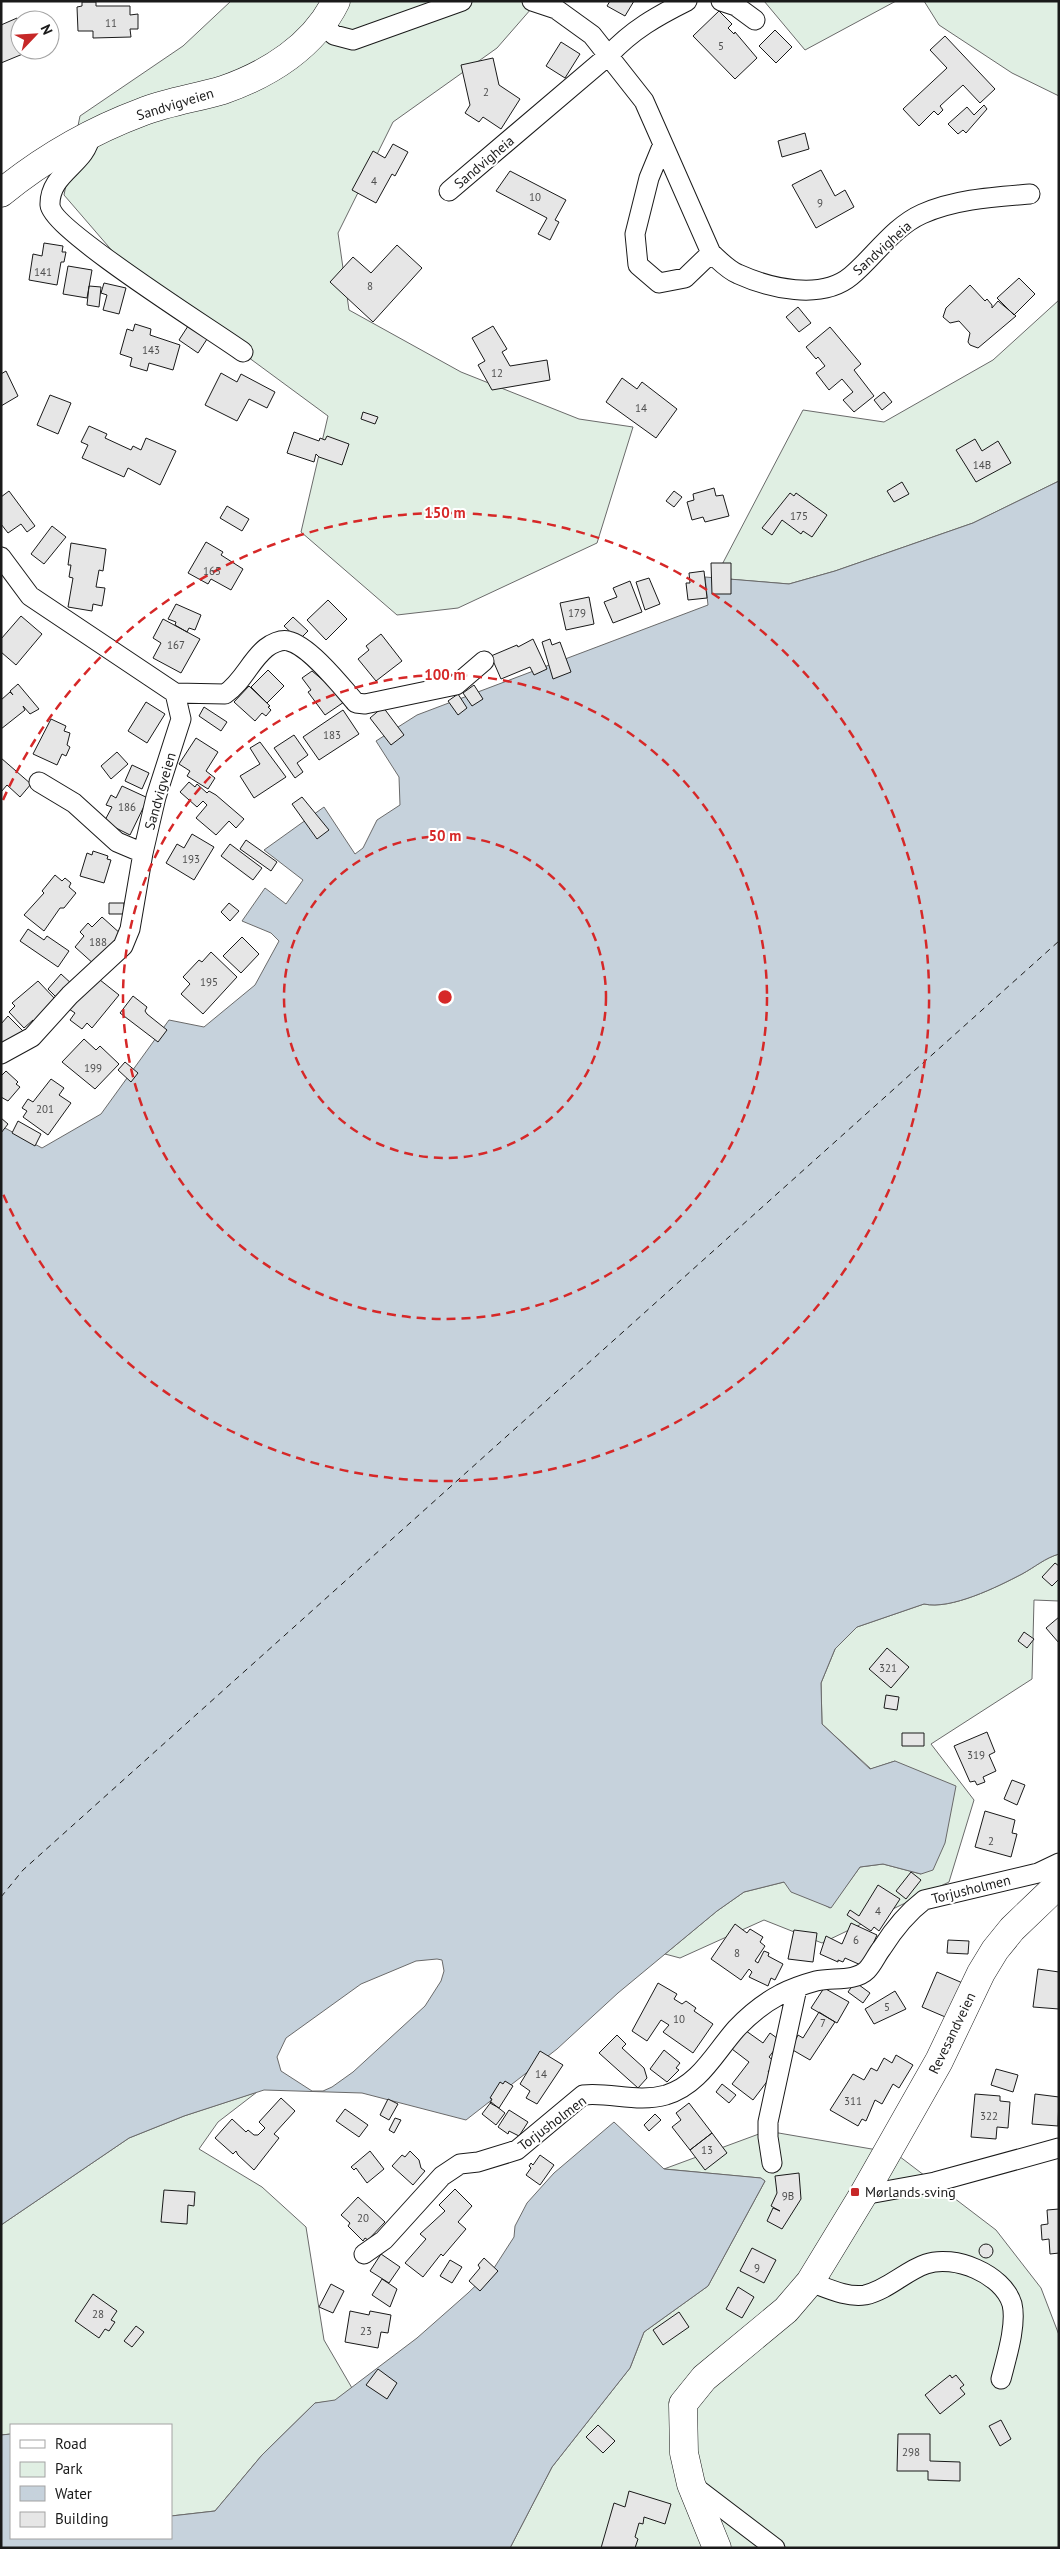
<svg xmlns="http://www.w3.org/2000/svg" width="1060" height="2549" viewBox="0 0 1060 2549" font-family="'PT Sans',sans-serif">
<style>
.green{fill:#e0efe3;stroke:#6a6a6a}
.water{fill:#c6d2dc;stroke:#6a6a6a;fill-rule:evenodd}
.lines{fill:none;stroke-linecap:round;stroke-linejoin:round}
.ferry{stroke:#1a1a1a;stroke-width:1;stroke-dasharray:6 5;stroke-linecap:butt}
.building{fill:#e6e6e6;stroke:#1a1a1a}
.minor-casing{stroke:#1a1a1a;stroke-width:21}
.secondary-casing{stroke:#1a1a1a;stroke-width:29}
.minor{stroke:#fff;stroke-width:19}
.secondary{stroke:#fff;stroke-width:28}
.ring{fill:none;stroke:#d62828;stroke-width:2.5;stroke-dasharray:9 6}
.poi-dot{fill:#c62828;stroke:#fff;stroke-width:2}
.labels{text-anchor:middle;dominant-baseline:central;stroke-width:4;stroke-linejoin:round;paint-order:stroke}
.number-label{font-size:11px;fill:#4d4d4d}
.street-label{font-size:14px;fill:#1a1a1a;stroke:#fff}
.poi-label{font-size:14px;fill:#1a1a1a;stroke:#fff;text-anchor:start}
.centre{fill:#d62828;stroke:#fff;stroke-width:2.5}
.ring-label{font-size:15px;text-anchor:middle;font-weight:bold;fill:#d62828;stroke:#fff;stroke-width:4;stroke-linejoin:round;paint-order:stroke}
</style>
<rect width="100%" height="100%" fill="#fff"/>
<path class="green" d="M231 1H538L497 48 393 122 338 233 349 310 461 372 579 419 633 427 597 543 458 608 397 615 301 532 328 416 127 268 64 195 80 116 183 46Z
M764 1H896L805 50Z
M924 1H1059V96L1012 73 939 25Z
M1059 300V481L973 523 835 571 789 584 715 578 803 410 884 422 993 360Z
M1059 1554V1601L1034 1600 1032 1679 931 1744 974 1800 949 1882 822 1943 764 1920 680 1958 665 1954 717 1911 744 1892 784 1882 830 1908 860 1867 883 1864 921 1874 895 1761 871 1769 822 1724 821 1683 835 1649 857 1627 924 1604C951 1610 997 1587 1022 1574 1035 1567 1045 1558 1059 1554Z
M257 2092 218 2122 199 2149 262 2187 306 2227 324 2340 352 2388 335 2401 315 2403 262 2455 215 2511 171 2516V2425H11V2434L1 2435V2225L129 2138 184 2116Z
M767 2131 895 2153 996 2230 1041 2288 1059 2335V2548H510L552 2467 630 2368 644 2332 708 2286 765 2181 760 2178 664 2169Z"/>
<path class="water" d="M1059 481V1554C1045 1558 1035 1567 1022 1574 997 1587 951 1610 924 1604L857 1627 835 1649 821 1683 822 1724 870 1769 895 1761 956 1786 945 1843 933 1870 921 1874 883 1864 860 1867 831 1908 791 1892 784 1882 744 1892 717 1911 618 1993 557 2049 466 2120 362 2093 264 2090 184 2116 129 2138 1 2225V1129L5 1128 42 1148 101 1114 169 1020 204 1027 255 985 279 941 271 933 242 921 265 888 286 904 303 880 264 850 324 807 355 854 363 848 377 820 400 805 399 777 376 741 417 715 708 605 705 577 789 584 835 571 973 523ZM437 1959 442 1960 444 1971 441 1981 425 2006 353 2072 332 2087 323 2091H312L281 2071 277 2057 286 2038 361 1984 416 1961Z
M614 2122 664 2169 761 2178 765 2181 708 2286 644 2332 630 2368 552 2467 510 2548H1V2435L11 2434V2538H171V2516L215 2511 262 2455 315 2403 335 2400 417 2338 468 2293 494 2268 514 2237 515 2226 527 2203 554 2173Z"/>
<g class="lines">
<path class="ferry" d="M1 1897 23 1870 1059 941"/>
</g>
<path class="building" d="M610 1H634L625 16 607 6Z
M82 2H96V6H130V15L138 14V29H130L131 37 93 38V31H78L77 7 82 6Z
M719 11 732 24 728 28 734 34 735 32 757 58 735 79 693 36Z
M17 18 20 26V50L30 51 1 63V25Z
M775 30 792 47 776 63 759 46Z
M945 36 995 89 980 103 963 85 940 106 943 110 938 115 934 111 919 126 903 109 947 68 930 50Z
M561 42 580 54 565 78 546 66Z
M493 58 499 85 520 99 501 129 483 117 479 122 465 113 470 105 461 65Z
M984 105 987 109 966 133 963 130 958 134 948 124 967 107 974 115Z
M805 133 809 149 782 157 778 141Z
M393 144 408 152 395 176 392 174 376 203 352 190 373 151 385 158Z
M821 170 835 196 845 190 854 207 816 228 792 185Z
M510 171 566 200 555 220 559 222 550 240 538 234 547 218 496 191Z
M44 243 63 246 62 252H66L64 262H61L57 285 29 280 33 254 42 256Z
M397 245 422 268 373 322 330 282 353 257 371 273Z
M68 266 92 270 87 298 63 294Z
M1019 278 1035 294 1014 315 997 298Z
M104 283 126 288 119 314 103 310 107 295 101 293Z
M970 285 985 301 987 299 992 305V308L998 301 1016 316 978 348 970 345 968 342 970 333 959 321 950 323 943 317 946 308Z
M89 286 101 287 99 307 87 305Z
M798 307 811 323 799 332 786 317Z
M190 323 209 336 198 353 179 340Z
M135 324 151 329 150 335 180 345 173 370 149 363 147 371 130 366 132 358 120 354 127 329 133 331Z
M493 326 507 349 502 352 510 366 547 360 550 380 492 390 478 365 485 361 472 338Z
M830 327 861 364 854 370 874 396 854 412 843 400 853 392 842 379 829 390 816 373 825 366 818 357 816 359 806 347Z
M6 371 18 396 1 406V374Z
M221 373 237 382 241 374 275 392 267 408 249 399 237 421 205 405Z
M622 378 637 389 642 382 677 409 656 438 606 402Z
M884 392 892 402 882 410 874 400Z
M50 395 71 403 58 434 37 425Z
M363 412 378 417 375 424 361 419Z
M89 426 107 434 105 438 131 450 133 446 141 450 146 438 176 451 160 485 128 468 124 477 82 458 88 445 81 442Z
M294 432 319 441 320 438 325 440 327 436 349 444 342 465 319 457 316 454 314 462 287 453Z
M975 439 982 451 998 441 1011 463 976 482 956 450Z
M902 482 909 494 894 502 887 491Z
M714 488 716 496 723 495 729 516 705 522 703 517 692 520 687 502 694 500 693 494Z
M9 491 35 526 27 532 21 524 8 533 1 524V497Z
M674 491 682 497 674 507 666 501Z
M790 493 794 496 796 493 827 515 812 537 803 531 801 534 782 520 772 535 762 528Z
M227 506 249 519 242 531 220 518Z
M52 526 66 537 44 564 31 554Z
M206 542 223 552 221 555 243 569 231 590 211 579 208 584 188 573Z
M71 543 106 549 103 571 99 570 96 587 105 588 102 606 93 604 92 611 68 607 73 578 69 577 71 565H68Z
M711 563H731V594H712Z
M704 571 707 598 688 600 686 583H690L689 573Z
M649 578 660 604 645 610 636 582Z
M630 581 642 612 613 623 604 602 617 597 613 588Z
M589 597 594 624 566 630 560 603Z
M328 600 347 619 326 640 307 620Z
M176 604 201 615 195 630 189 628 187 632 175 625 176 622 168 619Z
M21 616 42 634 16 665 1 652V639Z
M293 617 308 631 299 640 284 626Z
M163 619 200 639 181 673 153 658 161 643 153 638Z
M381 634 402 661 376 681 358 659 369 650 366 646Z
M533 639 547 669 534 675 530 667 501 679 491 656 517 645 518 647Z
M550 639 552 645 560 642 571 672 553 679 542 642Z
M268 670 284 686 267 703 251 687Z
M312 671 324 681 328 678 344 702 325 715 308 692 311 690 302 678Z
M18 684 39 709 30 714 23 706 25 710 1 729V700L10 692 13 695 10 691Z
M474 685 483 699 472 706 463 693Z
M249 686 270 706 268 707 271 710 266 716 262 713 255 721 234 702Z
M458 694 467 708 458 715 448 701Z
M146 702 165 714 147 743 128 731Z
M204 707 227 722 221 731 199 716Z
M383 707 404 735 391 745 370 718Z
M343 710 359 734 319 760 303 737Z
M51 719 66 726 64 731 70 733 67 745 70 747 66 756 62 754 57 765 33 754Z
M294 735 308 755 297 763 303 772 295 778 274 748Z
M196 738 218 752 206 771 215 778 208 789 187 776 190 771 179 764Z
M260 742 286 777 254 798 240 776 260 764 250 748Z
M117 752 128 764 111 779 101 766Z
M1 758 31 784 20 797 7 785 1 792Z
M132 765 149 773 142 789 125 781Z
M189 782 195 787 197 784 207 793 209 791 216 795 244 819 236 828 229 821 216 835 196 818 207 805 203 801 197 807 180 792Z
M122 786 148 798 130 835 104 822 112 807 106 805 111 795 116 798Z
M302 797 329 830 317 839 292 804Z
M192 834 214 847 194 880 166 863 177 844 184 848Z
M246 840 277 862 271 871 240 849Z
M230 844 262 868 253 880 221 856Z
M93 851 108 856 107 859 111 860 104 883 80 876 87 853 92 855Z
M55 875 62 881 65 878 71 883 69 887 76 893 64 908H60L44 931 24 915 44 893 42 891Z
M109 903H124V914H109Z
M229 903 239 911 230 921 221 912Z
M102 917 122 935 95 965 75 947 84 936 80 932 88 923 92 927Z
M28 929 44 940 47 936 69 951 58 967 20 941Z
M242 937 259 954 241 973 223 956Z
M211 952 237 977 203 1014 181 994 190 984 183 977 199 960 202 962Z
M61 974 73 985 59 1000 48 989Z
M95 976 119 995 92 1028 87 1023 82 1029 70 1020 75 1013 69 1009Z
M38 981 56 1000 40 1014 42 1017 36 1023 33 1020 24 1028 9 1012 15 1006 12 1003Z
M133 996 147 1007 145 1011 147 1014 167 1030 158 1042 120 1013Z
M8 1016 24 1032 1 1047V1024Z
M84 1039 96 1050 100 1046 119 1064 95 1089 62 1062Z
M125 1062 138 1073 131 1082 118 1070Z
M6 1071 18 1082 16 1084 20 1087 8 1101 1 1097V1076Z
M51 1079 64 1088 59 1095 71 1103 48 1135 23 1117 27 1111 22 1108 28 1099 33 1102Z
M1 1118 8 1124 1 1133Z
M18 1121 41 1134 35 1146 12 1133Z
M1055 1563 1059 1566V1579L1052 1586 1042 1577Z
M1059 1617V1643L1046 1628Z
M1024 1632 1034 1639 1027 1648 1018 1641Z
M887 1648 909 1667 891 1688 869 1669Z
M886 1695 899 1697 897 1710 884 1708Z
M987 1732 995 1752 989 1755 996 1771 983 1777 985 1782 977 1785 975 1781 970 1782 954 1746Z
M902 1733H924V1746H902Z
M1012 1780 1025 1785 1017 1805 1004 1799Z
M985 1811 1015 1820 1012 1833 1017 1834 1011 1857 975 1847Z
M911 1872 921 1880 906 1899 896 1891Z
M878 1885 900 1899 879 1931 874 1927 871 1931 847 1915 850 1910 859 1916Z
M851 1923 877 1935 863 1966 845 1958 843 1962 838 1960V1962L820 1954 826 1936 842 1944Z
M735 1924 747 1933 750 1929 763 1937 760 1942 765 1946 755 1961 758 1963 764 1951 769 1953 768 1956 783 1964 775 1980 771 1978 768 1986 749 1977 752 1972 749 1969 741 1980 711 1959Z
M794 1930 817 1933 813 1962 788 1959Z
M948 1940 969 1941 968 1954 947 1953Z
M1038 1969 1059 1972V2009L1033 2007Z
M937 1972 965 1984 950 2019 922 2007Z
M855 1982 870 1993 863 2003 848 1992Z
M658 1983 677 1994 674 1999 682 2004 686 2001 696 2008 694 2011 713 2024 693 2053 663 2032 669 2025 661 2020 647 2041 632 2031Z
M824 1988 849 2002 837 2023 811 2008Z
M895 1991 906 2009 874 2024 865 2009Z
M819 2012 835 2022 810 2060 791 2049 798 2035 803 2038Z
M742 2028 763 2043 770 2033 781 2041 769 2057 775 2062 768 2072 772 2075 753 2100 732 2084 749 2062 728 2046Z
M617 2035 626 2044 622 2048 644 2068 647 2078 638 2088 599 2053Z
M664 2050 680 2063 676 2068 679 2070 667 2082 650 2069Z
M540 2051 563 2065 537 2104 526 2098 530 2091 520 2084Z
M896 2055 913 2065 899 2088 893 2084 882 2104 875 2100 866 2121 862 2119 858 2126 830 2110 853 2074 864 2080 871 2068 877 2071 884 2058 892 2063Z
M996 2069 1018 2075 1013 2092 991 2085Z
M505 2081 513 2086 499 2108 490 2103 492 2099 490 2098 500 2082 503 2084Z
M722 2084 736 2095 729 2103 716 2092Z
M975 2094 1000 2096V2101L1010 2102 1008 2128 997 2127 996 2139 971 2137Z
M1035 2094 1059 2097 1058 2126 1032 2124Z
M281 2098 295 2111 274 2134 279 2138 254 2170 238 2155 236 2151 233 2154 215 2138 232 2119 246 2132 248 2130 254 2135H258L265 2128 259 2122Z
M388 2099 398 2104 389 2120 380 2115Z
M491 2102 505 2113 496 2125 482 2114Z
M689 2103 712 2133 690 2150 672 2127 681 2120 676 2113Z
M345 2109 368 2125 359 2137 336 2121Z
M509 2110 528 2122 519 2136 509 2131 508 2134 498 2127Z
M655 2114 661 2120 649 2131 644 2125Z
M395 2118 401 2120 394 2133 389 2130Z
M712 2133 727 2153 705 2170 690 2150Z
M370 2151 384 2169 367 2183 356 2168 354 2170 351 2167Z
M410 2151 419 2160 421 2168 425 2171 413 2185 392 2166 402 2155 405 2157Z
M540 2155 554 2165 540 2185 526 2175 531 2168 529 2166 531 2163 533 2165Z
M799 2173 801 2199 782 2229 767 2221 773 2208 780 2211 771 2206 777 2193 775 2176Z
M455 2189 472 2206 458 2222 466 2229 443 2256 441 2254 423 2277 405 2263 426 2239 420 2234 445 2211 439 2205Z
M164 2190 195 2192 194 2206 188 2205 187 2224 161 2222Z
M358 2197 385 2222 368 2240 365 2238 363 2241 348 2226 350 2223 341 2215Z
M1059 2209V2253L1050 2254 1049 2239 1042 2240 1041 2225 1048 2224 1047 2210Z
M979 2251a7 7 0 1 1 14 0a7 7 0 1 1-14 0Z
M752 2248 776 2260 764 2283 740 2271Z
M381 2254 400 2267 389 2283 370 2271Z
M484 2258 498 2271 480 2291 469 2281 480 2268 478 2265Z
M450 2260 462 2267 452 2283 440 2276Z
M382 2279 397 2289 390 2307 372 2295Z
M331 2284 344 2291 333 2313 319 2307Z
M738 2287 754 2297 742 2318 726 2309Z
M93 2294 117 2311 111 2320 115 2322 109 2331 105 2329 99 2338 75 2321Z
M350 2311 369 2315 370 2311 391 2315 388 2333 381 2332 378 2348 345 2342Z
M679 2312 689 2327 663 2345 653 2330Z
M136 2326 144 2332 132 2347 124 2341Z
M378 2369 397 2383 387 2399 366 2385Z
M950 2375 952 2378 956 2375 964 2385 960 2388 965 2394 940 2414 925 2395Z
M1001 2420 1011 2439 1000 2446 989 2426Z
M598 2425 615 2441 603 2453 586 2437Z
M898 2434H930V2461L960 2462V2481L928 2480V2471H897Z
M629 2491 671 2504 665 2524 644 2517 643 2524 639 2523 635 2537 638 2539 635 2548H601L614 2503 625 2507Z"/>
<g class="lines">
<g class="minor-casing">
<path id="minor" d="M532 1 556 9 592 35 644 101 663 144 649 178 635 234 638 265 659 283 685 278 711 253C719 260 728 270 738 274 769 288 821 301 851 276 874 257 893 227 922 214 956 199 994 197 1030 194
M721 1 736 6 755 20
M322 24 334 35 353 40 462 1
M90 136C87 164 49 173 50 205 52 230 214 331 243 352
M663 144 711 253
M449 191 609 55C632 30 657 16 687 1
M1 557 30 596 175 693 181 719 156 797 143 853 130 929 123 946 70 995 32 1037 1 1054
M175 693 225 694C243 682 250 661 266 648 271 644 281 639 288 641 309 645 342 687 356 703L365 704 456 685 484 661
M39 782 74 803 117 842 143 853
M772 2163 768 2137V2122L797 1988
M863 2195 935 2182 1059 2148
M364 2254 384 2240 442 2176 460 2164 478 2162 517 2150 583 2095C611 2092 637 2103 666 2095 699 2085 714 2054 736 2029 749 2015 764 2003 781 1994 791 1989 805 1984 816 1981 832 1977 855 1982 867 1970 873 1964 877 1954 882 1948 894 1929 907 1913 924 1900L1038 1873 1059 1863
M810 2282C827 2288 847 2298 865 2295 888 2290 905 2271 926 2264 954 2254 1003 2274 1012 2304 1017 2325 1006 2359 1001 2379
M691 2484 775 2548"/>
</g>
<g class="secondary-casing">
<path id="secondary" d="M1 193C44 158 91 131 142 112 168 102 196 98 223 90 269 74 314 46 336 1
M717 2548 691 2484 684 2453 683 2404 704 2378 786 2310 810 2282 863 2195 939 2061 981 1973 995 1950 1012 1929 1059 1884"/>
</g>
<use href="#minor" class="minor"/>
<use href="#secondary" class="secondary"/>
</g>
<g class="ring">
<circle cx="445" cy="997" r="161"/>
<circle cx="445" cy="997" r="322"/>
<path d="M3 800A484 484 0 1 1 3 1194"/>
</g>
<rect class="poi-dot" x="850" y="2187" width="10" height="10" rx="2.5"/>
<g class="labels">
<g class="number-label">
<text x="111" y="23">11</text>
<text x="721" y="46">5</text>
<text x="486" y="92">2</text>
<text x="374" y="181">4</text>
<text x="535" y="197">10</text>
<text x="820" y="203">9</text>
<text x="43" y="272">141</text>
<text x="370" y="286">8</text>
<text x="151" y="350">143</text>
<text x="497" y="373">12</text>
<text x="641" y="408">14</text>
<text x="982" y="465">14B</text>
<text x="799" y="516">175</text>
<text x="212" y="571">165</text>
<text x="577" y="613">179</text>
<text x="176" y="645">167</text>
<text x="332" y="735">183</text>
<text x="127" y="807">186</text>
<text x="191" y="859">193</text>
<text x="98" y="942">188</text>
<text x="209" y="982">195</text>
<text x="93" y="1068">199</text>
<text x="45" y="1109">201</text>
<text x="888" y="1668">321</text>
<text x="976" y="1755">319</text>
<text x="991" y="1841">2</text>
<text x="878" y="1911">4</text>
<text x="856" y="1940">6</text>
<text x="737" y="1953">8</text>
<text x="887" y="2007">5</text>
<text x="679" y="2019">10</text>
<text x="823" y="2023">7</text>
<text x="541" y="2074">14</text>
<text x="853" y="2101">311</text>
<text x="989" y="2116">322</text>
<text x="707" y="2150">13</text>
<text x="788" y="2196">9B</text>
<text x="363" y="2218">20</text>
<text x="757" y="2268">9</text>
<text x="98" y="2314">28</text>
<text x="366" y="2331">23</text>
<text x="911" y="2452">298</text>
</g>
<g class="street-label">
<text transform="translate(175 104) rotate(-17)">Sandvigveien</text>
<text transform="translate(484 162) rotate(-40)">Sandvigheia</text>
<text transform="translate(882 248) rotate(-42)">Sandvigheia</text>
<text transform="translate(160 791) rotate(-74)">Sandvigveien</text>
<text transform="translate(971 1889) rotate(-14)">Torjusholmen</text>
<text transform="translate(952 2033) rotate(-64)">Revesandveien</text>
<text transform="translate(552 2123) rotate(-37)">Torjusholmen</text>
</g>
<g class="poi-label">
<text x="865" y="2192">Mørlands sving</text>
</g>
</g>
<circle cx="445" cy="997" r="8" class="centre"/>
<g class="ring-label">
<text x="445" y="518">150 m</text>
<text x="445" y="680">100 m</text>
<text x="445" y="841">50 m</text>
</g>
<rect width="1060" height="2549" fill="none" stroke="#1a1a1a" stroke-width="5"/>
<rect x="10" y="2424" width="162" height="115" fill="#ffffff" stroke="#a3a3a3"/>
<rect x="20" y="2440" width="25" height="8" fill="#ffffff" stroke="#a3a3a3"/>
<text x="55" y="2449" font-size="15" fill="#1a1a1a">Road</text>
<rect x="20" y="2462" width="25" height="15" fill="#e0efe3" stroke="#a3a3a3"/>
<text x="55" y="2474" font-size="15" fill="#1a1a1a">Park</text>
<rect x="20" y="2486" width="25" height="15" fill="#c6d2dc" stroke="#a3a3a3"/>
<text x="55" y="2499" font-size="15" fill="#1a1a1a">Water</text>
<rect x="20" y="2512" width="25" height="15" fill="#e6e6e6" stroke="#a3a3a3"/>
<text x="55" y="2524" font-size="15" fill="#1a1a1a">Building</text>
<g transform="translate(35 35) rotate(65)"><circle r="24" fill="#ffffff" stroke="#a3a3a3"/>
<path d="M0-4L9 19L0 12L-9 19Z" fill="#c62828"/>
<text y="-8" font-size="14" font-weight="bold" text-anchor="middle" fill="#1a1a1a">N</text>
</g>
</svg>
